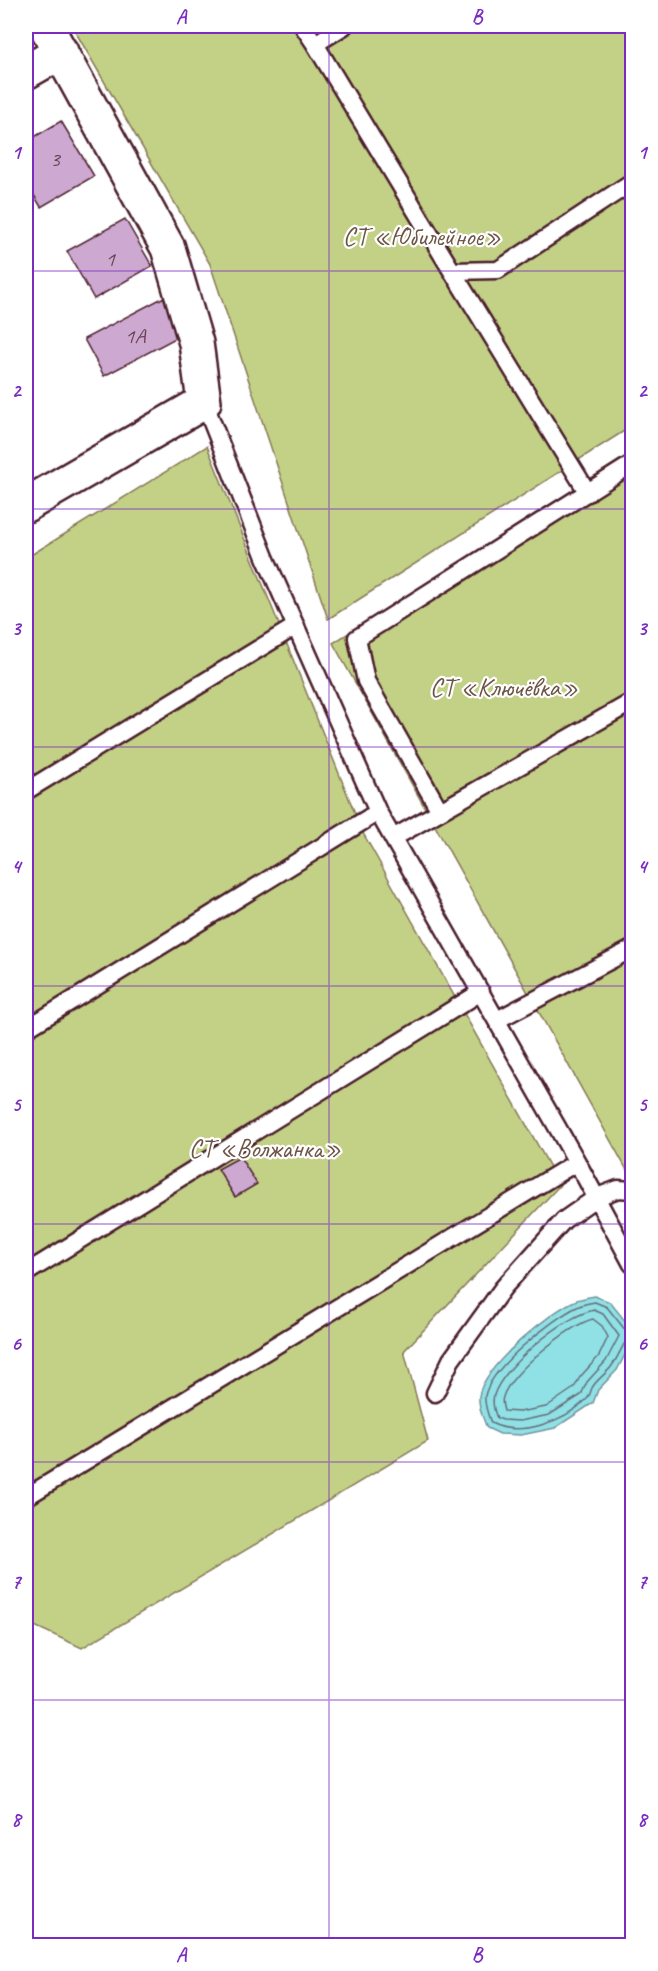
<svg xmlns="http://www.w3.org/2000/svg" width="658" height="1971" viewBox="0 0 658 1971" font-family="Caveat,sans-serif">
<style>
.green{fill:#c3d186;stroke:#867858;stroke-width:1.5}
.water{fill:#8fe1e6;stroke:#73939b;stroke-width:1.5}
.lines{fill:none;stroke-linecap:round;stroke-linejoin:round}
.shore{stroke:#666d76;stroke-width:1.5}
.building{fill:#cda9d2;stroke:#4a1f2b;stroke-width:1.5}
.service-casing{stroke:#4a1f2b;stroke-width:21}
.minor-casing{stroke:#4a1f2b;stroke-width:38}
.service{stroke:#fff;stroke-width:16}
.minor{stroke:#fff;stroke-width:33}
.grid{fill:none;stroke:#7b2cbf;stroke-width:1.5;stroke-opacity:0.55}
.labels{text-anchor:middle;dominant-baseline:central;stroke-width:4.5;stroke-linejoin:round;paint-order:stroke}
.number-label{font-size:22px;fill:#6b4255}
.park-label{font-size:26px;fill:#6e5446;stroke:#fff}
.neatline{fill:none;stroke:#7b2cbf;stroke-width:2}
.grid-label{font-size:20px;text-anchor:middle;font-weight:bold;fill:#7b2cbf}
</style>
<rect width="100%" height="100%" fill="#fff"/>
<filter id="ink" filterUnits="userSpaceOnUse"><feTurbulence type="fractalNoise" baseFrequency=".0167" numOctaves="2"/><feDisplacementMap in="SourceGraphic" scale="12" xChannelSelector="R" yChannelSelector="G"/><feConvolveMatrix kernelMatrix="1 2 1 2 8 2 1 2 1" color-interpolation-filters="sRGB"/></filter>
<g filter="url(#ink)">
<path class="green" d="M72 26H632V426L328 619 210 264Z
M207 446 363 833 560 1185 404 1351 428 1441 82 1648 26 1622V558Z
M632 452V1179L333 643Z"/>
<path class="water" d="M595 1296 610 1302 630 1327 629 1347 617 1370 598 1390 593 1403 555 1428 521 1435 500 1434 487 1428C483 1418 478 1407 479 1396 483 1367 551 1310 577 1300 583 1298 590 1297 595 1296Z"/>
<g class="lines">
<path class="shore" d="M595 1302 607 1307 630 1336C622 1344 619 1357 611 1367 606 1374 596 1380 592 1388 590 1392 590 1397 586 1400 564 1421 520 1438 491 1423 488 1415 484 1405 485 1396 490 1368 552 1319 577 1307 582 1304 589 1303 595 1302Z
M594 1310 603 1314 619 1336 606 1361 587 1382 581 1395 549 1415 520 1421 503 1420 497 1418C494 1411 492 1402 494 1395 503 1366 565 1315 594 1310Z
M593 1319 602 1326 608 1337 599 1356 580 1377 574 1388 546 1407 519 1412 504 1411C503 1406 501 1402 503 1397 509 1374 570 1324 593 1319Z"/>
</g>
<path class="building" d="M61 121 94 176 41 207 26 182V142Z
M125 219 152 266 94 299 67 251Z
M166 296 185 333 104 376 84 339Z
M240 1157 257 1184 235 1197 218 1169Z"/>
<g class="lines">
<g class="service-casing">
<path id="service" d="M303 26 315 44
M344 26 315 44 452 271 498 270 632 182
M452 271 588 493
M204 402 265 557 378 812 577 1162 632 1264
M26 791 296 626
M440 811 366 681 357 638 632 464
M393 838 632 702
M497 1020 632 949
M26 1029 378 812
M26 1273 481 992
M435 1393 451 1360 503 1288 564 1220 597 1197 618 1189 632 1190
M26 1497 577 1162"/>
</g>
<g class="minor-casing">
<path id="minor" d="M26 72 61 52
M26 505 204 402 196 343 168 248 46 26"/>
</g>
<use href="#service" class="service"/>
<use href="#minor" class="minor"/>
</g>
</g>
<path class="grid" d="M329 26V1946M26 271H632M26 509H632M26 747H632M26 986H632M26 1224H632M26 1462H632M26 1700H632"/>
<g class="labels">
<g class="number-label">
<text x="55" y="159">3</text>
<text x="110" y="259">1</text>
<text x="135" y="336">1А</text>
</g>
<g class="park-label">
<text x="422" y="236">СТ «Юбилейное»</text>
<text x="504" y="687">СТ «Ключёвка»</text>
<text x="265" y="1148">СТ «Волжанка»</text>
</g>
</g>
<rect width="658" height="1971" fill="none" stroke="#fff" stroke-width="66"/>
<rect x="33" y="33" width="592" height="1905" class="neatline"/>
<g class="grid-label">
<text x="181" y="23">A</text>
<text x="477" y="23">B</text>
<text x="16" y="159">1</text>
<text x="642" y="159">1</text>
<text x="16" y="397">2</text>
<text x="642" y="397">2</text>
<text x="16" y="635">3</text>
<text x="642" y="635">3</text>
<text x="16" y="873">4</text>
<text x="642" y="873">4</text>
<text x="16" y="1111">5</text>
<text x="642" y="1111">5</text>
<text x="16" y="1350">6</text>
<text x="642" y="1350">6</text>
<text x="16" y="1588">7</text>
<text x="642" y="1588">7</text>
<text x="16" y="1826">8</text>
<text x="642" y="1826">8</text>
<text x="181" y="1961">A</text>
<text x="477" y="1961">B</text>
</g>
</svg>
